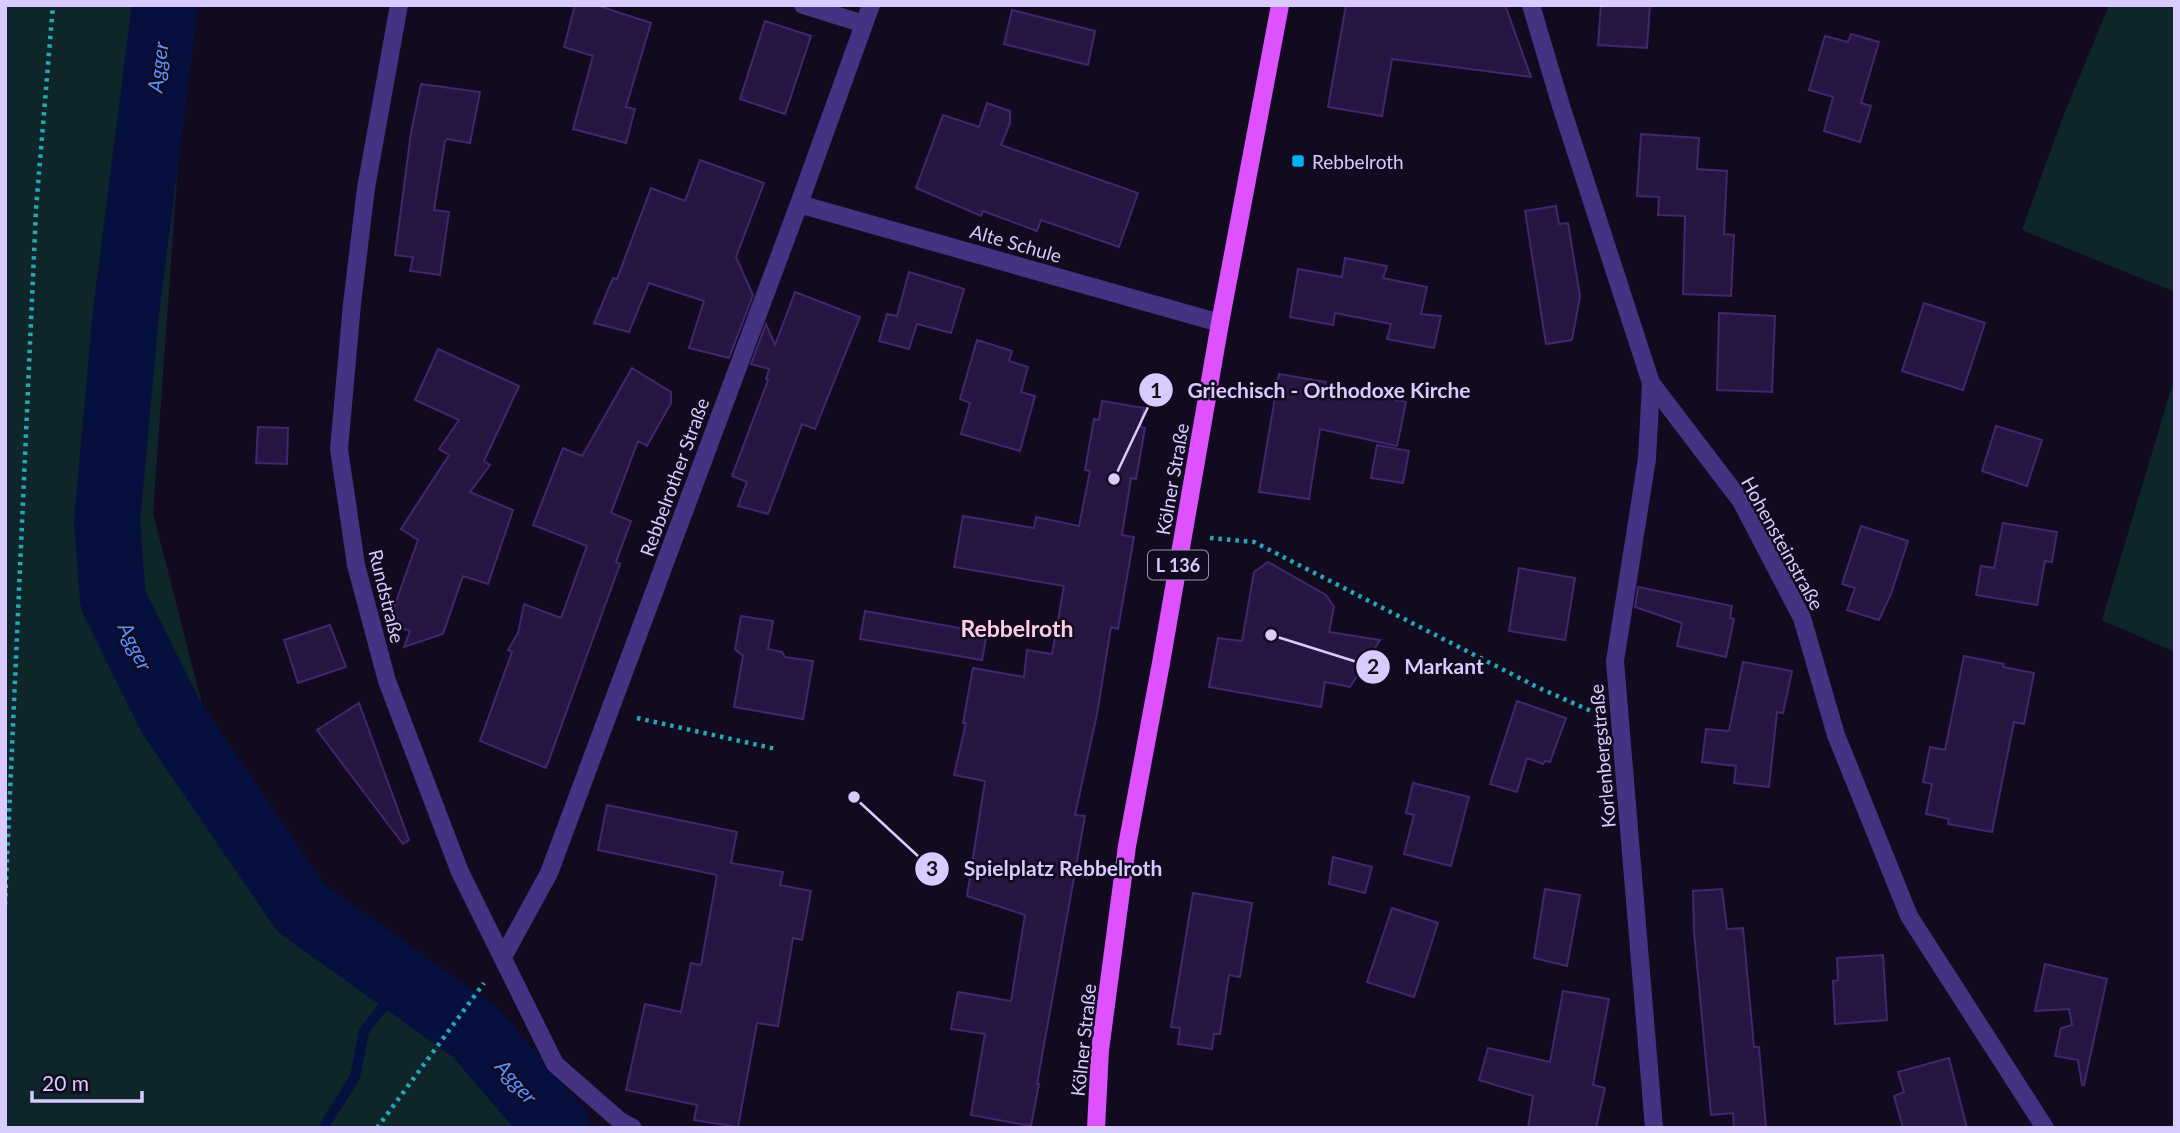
<svg xmlns="http://www.w3.org/2000/svg" width="2180" height="1133" viewBox="0 0 2180 1133" font-family="Lato,sans-serif">
<style>
.green{fill:#0e262a}
.lines{fill:none;stroke-linecap:round;stroke-linejoin:round}
.stream{stroke:#05103e;stroke-width:10}
.river{stroke:#05103e;stroke-width:66}
.building{fill:#271642;stroke:#422670;stroke-width:2}
.path{stroke:#24a7b8;stroke-width:4.5;stroke-dasharray:3.5 5;stroke-linecap:butt}
.minor{stroke:#443282;stroke-width:18}
.major{stroke:#dd51ff;stroke-width:18}
.poi-dot{fill:#00b0f5;stroke:#120b20;stroke-width:2.5}
.labels{text-anchor:middle;dominant-baseline:central;stroke-width:5;stroke-linejoin:round;paint-order:stroke}
.shield{fill:#120b20;stroke:#9d91bc;stroke-width:2}
.shield-label{font-size:18px;font-weight:bold;fill:#d9caff}
.poi-label{font-size:19px;fill:#d9caff;stroke:#120b20;text-anchor:start}
.street-label{font-size:19px;fill:#d9caff;stroke:#120b20}
.water-label{font-size:21px;font-style:italic;fill:#5893ff;stroke:#120b20}
.quarter-label{font-size:23px;font-weight:bold;fill:#ffcce3;stroke:#120b20}
.leader{fill:none;stroke:#d9caff;stroke-width:2.5}
.callout-dot{fill:#d9caff;stroke:#120b20;stroke-width:2.5}
.mark-label{font-size:21px;text-anchor:middle;font-weight:bold;fill:#111}
.callout-label{font-size:21px;text-anchor:middle;font-weight:bold;fill:#d9caff;stroke:#120b20;stroke-width:5;stroke-linejoin:round;paint-order:stroke}
</style>
<rect width="100%" height="100%" fill="#120b20"/>
<path class="green" d="M5 5H194L187 39 153 513 211 739 380 992 538 1128H5Z
M2109 5H2175V292L2022 230 2061 122Z
M2175 376V652L2102 620Z"/>
<g class="lines">
<path class="stream" d="M323 1128 355 1077 364 1031 403 981"/>
<path class="river" d="M165 5 126 312 107 522 113 600 171 717 301 908 476 1033 557 1128"/>
</g>
<path class="building" d="M575 5H596L651 23 626 107 635 109 626 143 573 129 593 56 564 47Z
M1346 5H1505L1531 77 1392 59 1382 116 1328 107Z
M1601 5H1650L1647 48 1598 45Z
M1012 10 1095 31 1088 65 1004 44Z
M765 21 811 36 785 114 740 99Z
M1851 34 1879 42 1861 103 1871 106 1860 142 1824 131 1833 97 1809 90 1825 36 1848 42Z
M421 84 480 92 470 143 447 139 445 141 434 210 449 212 440 275 410 271 413 257 395 255 411 133Z
M987 103 1010 111V123L1001 145 1138 193 1119 247 1041 220 1037 231 983 211 981 216 916 188 943 115 979 127Z
M1641 134 1699 138 1697 169 1727 171 1724 234 1734 235 1731 296 1683 294 1685 216 1658 215 1659 197 1637 196Z
M700 160 764 183 736 257 753 295 729 358 689 348 704 301 649 283 629 332 594 323 613 278 617 279 651 188 685 201Z
M1556 206 1559 224 1568 223 1580 296 1572 340 1546 344 1525 211Z
M1345 258 1387 266 1383 278 1427 287 1421 314 1441 316 1434 348 1387 339 1391 324 1335 313 1333 325 1290 317 1298 269 1342 277Z
M909 272 964 289 951 333 917 324 909 349 879 341 887 314 897 316Z
M795 292 860 317 815 429 802 424 768 514 738 506 747 482 732 476 768 380 766 379 769 369 751 364 766 324 775 345Z
M1924 303 1985 323 1963 390 1902 371Z
M1719 313 1775 316 1772 392 1717 390Z
M977 340 1012 351 1009 361 1028 367 1021 392 1035 396 1020 451 961 434 970 403 960 399Z
M438 349 519 386 484 461 490 465 470 492 513 510 488 584 463 576 443 634 404 647 410 631 388 624 418 540 401 529 449 455 439 449 459 420 415 400Z
M632 368 671 392V403L647 446 638 441 611 513 631 521 616 562 620 564 546 768 480 741 512 652 508 650 518 633 524 604 561 618 587 546 533 525 563 448 582 456Z
M1279 374 1326 382 1325 385 1406 402 1397 446 1320 429 1309 499 1259 492Z
M1102 401 1144 408 1140 427 1145 428 1136 479 1131 478 1122 535 1134 537 1118 629 1111 627 1097 714 1075 815 1085 816 1037 1084H1039L1031 1126 971 1115 985 1034 951 1029 958 992 1011 1001 1025 915 967 896 985 781 954 775 966 723H963L973 668 1024 677 1027 650 1052 654 1064 586 954 567 963 516 1034 528 1036 517 1079 526 1090 471 1085 470 1094 419 1099 420Z
M1996 426 2042 440 2027 486 1982 471Z
M258 427 288 428 287 464 256 463Z
M1377 445 1409 451 1403 483 1371 478Z
M2003 523 2057 532 2052 562 2045 561 2037 605 1976 595 1981 566 1994 568Z
M1861 526 1908 541 1891 594 1879 620 1847 610 1855 588 1842 584Z
M1268 562 1326 595 1334 607 1329 632 1380 640 1350 687 1325 682 1321 707 1209 687 1218 638 1242 641 1254 572Z
M1519 568 1575 578 1565 640 1509 631Z
M1638 587 1732 606 1730 618 1734 619 1726 657 1677 646 1682 623 1635 607Z
M865 611 987 633 982 660 860 639Z
M741 616 773 621 768 649 782 652 785 657 813 661 803 719 734 707 743 656 735 649Z
M330 625 346 667 298 683 284 640Z
M1964 656 2004 664 2003 667 2034 673 2024 724 2014 722 1992 832 1948 824 1949 819 1926 814 1932 784 1923 782 1930 747 1945 750Z
M1743 662 1792 671 1783 713 1777 712 1769 787 1734 783 1736 766 1702 762 1706 729 1729 731Z
M1517 701 1566 718 1550 762 1545 761 1543 764 1527 758 1517 792 1490 784Z
M359 703 409 840 403 844 317 730Z
M1413 783 1469 797 1451 866 1404 854 1414 815 1406 813Z
M607 805 737 832 731 863 783 872 780 885 811 891 802 940 793 938 778 1026 757 1023 738 1127 694 1120 697 1105 626 1090 645 1004 681 1012 691 963 701 965 717 875 598 850Z
M1333 857 1372 867 1365 893 1329 884Z
M1545 889 1580 895 1567 966 1534 958Z
M1722 889 1727 929 1743 928 1754 1047H1759L1766 1128H1734L1733 1113 1711 1115 1694 932 1693 891Z
M1193 893 1252 903 1240 977 1229 975 1220 1034H1214L1212 1049 1178 1044 1180 1028 1171 1027Z
M1392 908 1438 923 1414 997 1367 982Z
M1883 955 1887 1020 1835 1024 1833 981 1838 980 1837 958Z
M2045 964 2107 979 2084 1085H2082L2078 1060 2055 1056 2061 1028 2072 1025 2069 1009 2035 1011Z
M1563 991 1609 999 1593 1085 1605 1088 1596 1128H1528L1533 1096 1479 1080 1488 1048 1550 1062Z
M1949 1058 1967 1128H1903L1894 1096 1904 1092 1898 1072Z"/>
<g class="lines">
<path class="path" d="M1210 538 1254 542 1537 687 1591 711
M637 718 776 749
M5 905 36 209 53 5
M377 1128 484 983"/>
<path class="minor" d="M399 5 366 188 352 304 339 449 356 565 387 681 460 872 555 1064 620 1121 633 1128
M803 5 864 24
M1531 5 1561 106 1651 383 1741 501 1802 618 1836 735 1909 916 2045 1128
M799 204 1220 323
M1651 383 1647 459 1615 661 1654 1128
M503 957 549 873 799 204 871 5"/>
<path class="major" d="M1096 1128 1100 1050 1127 846 1161 663 1220 323 1280 5"/>
</g>
<rect class="poi-dot" x="1291" y="154" width="14" height="14" rx="3.5"/>
<g class="labels">
<rect class="shield" x="1148" y="550.5" width="60" height="29" rx="5"/>
<g class="shield-label">
<text x="1178" y="565">L 136</text>
</g>
<g class="poi-label">
<text x="1312" y="161">Rebbelroth</text>
</g>
<g class="street-label">
<text transform="translate(1016 243) rotate(16)">Alte Schule</text>
<text transform="translate(674 477) rotate(-70)">Rebbelrother Straße</text>
<text transform="translate(1172 479) rotate(-80)">Kölner Straße</text>
<text transform="translate(1783 543) rotate(61)">Hohensteinstraße</text>
<text transform="translate(387 596) rotate(76)">Rundstraße</text>
<text transform="translate(1602 756) rotate(-95)">Korlenbergstraße</text>
<text transform="translate(1083 1040) rotate(-84)">Kölner Straße</text>
</g>
<g class="water-label">
<text transform="translate(157 67) rotate(-83)">Agger</text>
<text transform="translate(136 646) rotate(64)">Agger</text>
<text transform="translate(517 1081) rotate(49)">Agger</text>
</g>
<g class="quarter-label">
<text x="1017" y="628">Rebbelroth</text>
</g>
</g>
<path class="leader" d="M1114 479L1156 390M1271 635L1373 667M854 797L932 869"/>
<g class="callout-dot">
<circle cx="1114" cy="479" r="7"/>
<circle cx="1271" cy="635" r="7"/>
<circle cx="854" cy="797" r="7"/>
<circle cx="1156" cy="390" r="18"/>
<circle cx="1373" cy="667" r="18"/>
<circle cx="932" cy="869" r="18"/>
</g>
<g class="mark-label">
<text x="1156" y="398">1</text>
<text x="1373" y="674">2</text>
<text x="932" y="876">3</text>
</g>
<g class="callout-label">
<text x="1329" y="398">Griechisch - Orthodoxe Kirche</text>
<text x="1444" y="674">Markant</text>
<text x="1063" y="876">Spielplatz Rebbelroth</text>
</g>
<rect width="2180" height="1133" fill="none" stroke="#d9caff" stroke-width="14"/>
<path d="M32 1091v10h110v-10" fill="none" stroke="#d9caff" stroke-width="3.5"/>
<text x="42" y="1091" font-size="21" fill="#d9caff" stroke="#120b20" stroke-width="5" paint-order="stroke">20 m</text>
</svg>
